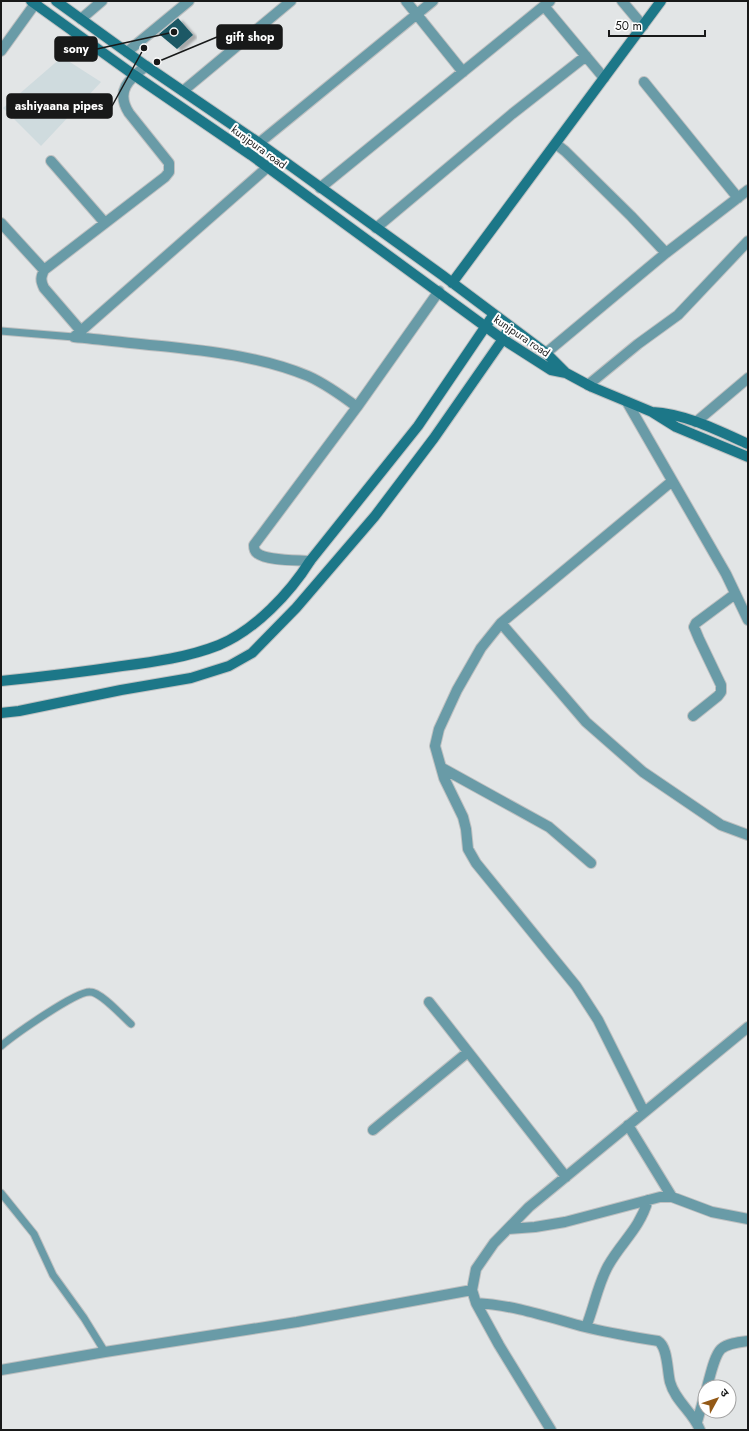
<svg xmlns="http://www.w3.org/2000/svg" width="749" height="1431" viewBox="0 0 749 1431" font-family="Jost,'Noto Sans Devanagari',sans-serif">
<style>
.built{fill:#cfdbde}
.building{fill:#1a5865;filter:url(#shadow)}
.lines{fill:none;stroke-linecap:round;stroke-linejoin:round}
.lane-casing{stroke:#bec0c1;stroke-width:9}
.street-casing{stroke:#bec0c1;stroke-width:12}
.secondary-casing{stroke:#bec0c1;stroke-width:12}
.lane{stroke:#699ba7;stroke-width:7}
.street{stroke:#699ba7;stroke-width:10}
.secondary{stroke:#1c7788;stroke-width:10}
.labels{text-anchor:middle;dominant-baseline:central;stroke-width:4;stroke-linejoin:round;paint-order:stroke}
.street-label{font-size:11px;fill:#181919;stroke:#fff}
.leader{fill:none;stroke:#181919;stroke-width:1.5}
.callout-dot{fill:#181919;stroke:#fff;stroke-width:1.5}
.callout{fill:#181919;stroke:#181919;stroke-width:1.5}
.callout-label{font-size:12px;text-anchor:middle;font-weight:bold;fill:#fff}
</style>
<defs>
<filter id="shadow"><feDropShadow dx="4.5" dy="2.5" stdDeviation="1" flood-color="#0004"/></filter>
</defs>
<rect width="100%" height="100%" fill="#e2e5e6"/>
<path class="built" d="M62 57 101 82 41 146 3 108Z"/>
<path class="building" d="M178 18 193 35 177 49 159 34Z"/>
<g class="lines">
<g class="lane-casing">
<path id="lane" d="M1 331 74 337
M1 1046C14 1035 76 991 90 992 101 992 122 1016 131 1024
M1 1193 34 1234 53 1275 84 1318 105 1352"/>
</g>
<g class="street-casing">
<path id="street" d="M406 1 463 72
M622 1 643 26
M544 6 604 78
M81 19 102 1
M1 51 37 1
M127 52 189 1
M644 82 738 198
M183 91 291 1
M259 143 433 1
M556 144 565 151 631 216 666 253
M51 161 105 223
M320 188 550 1
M1 223 44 270 165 177 169 172V163L129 113C115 91 129 79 146 66
M376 228 512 114 586 56
M44 270C41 277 40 280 44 288L81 331
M74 337C106 340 138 344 171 347 217 352 265 358 308 376 326 384 341 395 357 407
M74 337 278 158
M546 353 666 253 748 190
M588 385 638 344 678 315 748 241
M627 402 726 574 748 620
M696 422 748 378
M310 561C298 560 266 561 257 553 254 551 254 548 254 545L357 407 439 291
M501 623 586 722 643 772 721 825 748 835
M693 716 718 696 721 692V685L699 639 694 627 696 623 735 594
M442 768 549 827 591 863
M429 1002 566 1177
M644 1112 598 1020 576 986 476 863 468 849 466 829 463 817 444 778 435 746 439 729 457 690 481 648 501 623 671 482
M628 1125 672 1197
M373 1130 468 1052
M508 1229 535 1227 565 1222 660 1197H672L712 1212 748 1219
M476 1303C514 1305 548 1317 585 1327 608 1333 634 1337 658 1341 668 1347 667 1370 670 1382 675 1401 693 1412 700 1430
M586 1327C594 1307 598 1284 608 1266 622 1241 639 1230 648 1200
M1 1370 105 1352 297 1322 472 1290
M707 1387C710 1377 714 1356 721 1349 728 1343 740 1342 748 1341
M697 1422 705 1394
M551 1430 499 1345 476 1303 472 1290 476 1269 494 1243 529 1207 748 1027"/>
</g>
<g class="secondary-casing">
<path id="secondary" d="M31 1 134 75 251 155 501 338 551 370 566 373 592 387 652 412 676 427 748 457
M56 1 146 66 259 143 442 275 546 353 566 373
M452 283 661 1
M652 412C686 414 717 430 748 444
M1 681C41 677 82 672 122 666 154 662 189 657 219 645 255 630 290 593 310 561L418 426 494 314
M1 713 19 711 121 690 191 678 229 666 252 653 296 608 375 516 434 438 503 339 510 326"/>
</g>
<use href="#lane" class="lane"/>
<use href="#street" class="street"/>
<use href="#secondary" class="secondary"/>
</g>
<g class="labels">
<g class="street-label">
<text transform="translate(259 147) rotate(36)">kunjpura road</text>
<text transform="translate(522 336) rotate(34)">kunjpura road</text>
</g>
</g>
<path class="leader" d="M157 62L217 37M174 32L97 49M144 48L112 106"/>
<g class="callout-dot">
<circle cx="157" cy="62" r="4"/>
<circle cx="174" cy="32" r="4"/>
<circle cx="144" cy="48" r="4"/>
</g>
<g class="callout">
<rect x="217" y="25" width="65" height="24" rx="4"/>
<rect x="55" y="37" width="42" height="24" rx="4"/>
<rect x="7" y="94" width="105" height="24" rx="4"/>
</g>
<g class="callout-label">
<text x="250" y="41">gift shop</text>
<text x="76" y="53">sony</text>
<text x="59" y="110">ashiyaana pipes</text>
</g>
<rect width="749" height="1431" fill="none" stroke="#181919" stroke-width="4"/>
<g transform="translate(717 1399) rotate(50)"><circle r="19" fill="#ffffff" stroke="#a3a3a3"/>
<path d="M0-3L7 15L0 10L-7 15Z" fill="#935916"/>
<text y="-6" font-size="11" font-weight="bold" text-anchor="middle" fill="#181919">उ</text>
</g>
<path d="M609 30v6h96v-6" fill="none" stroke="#181919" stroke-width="2"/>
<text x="615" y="30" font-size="12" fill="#181919" stroke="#ffffff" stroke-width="3" paint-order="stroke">50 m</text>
</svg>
